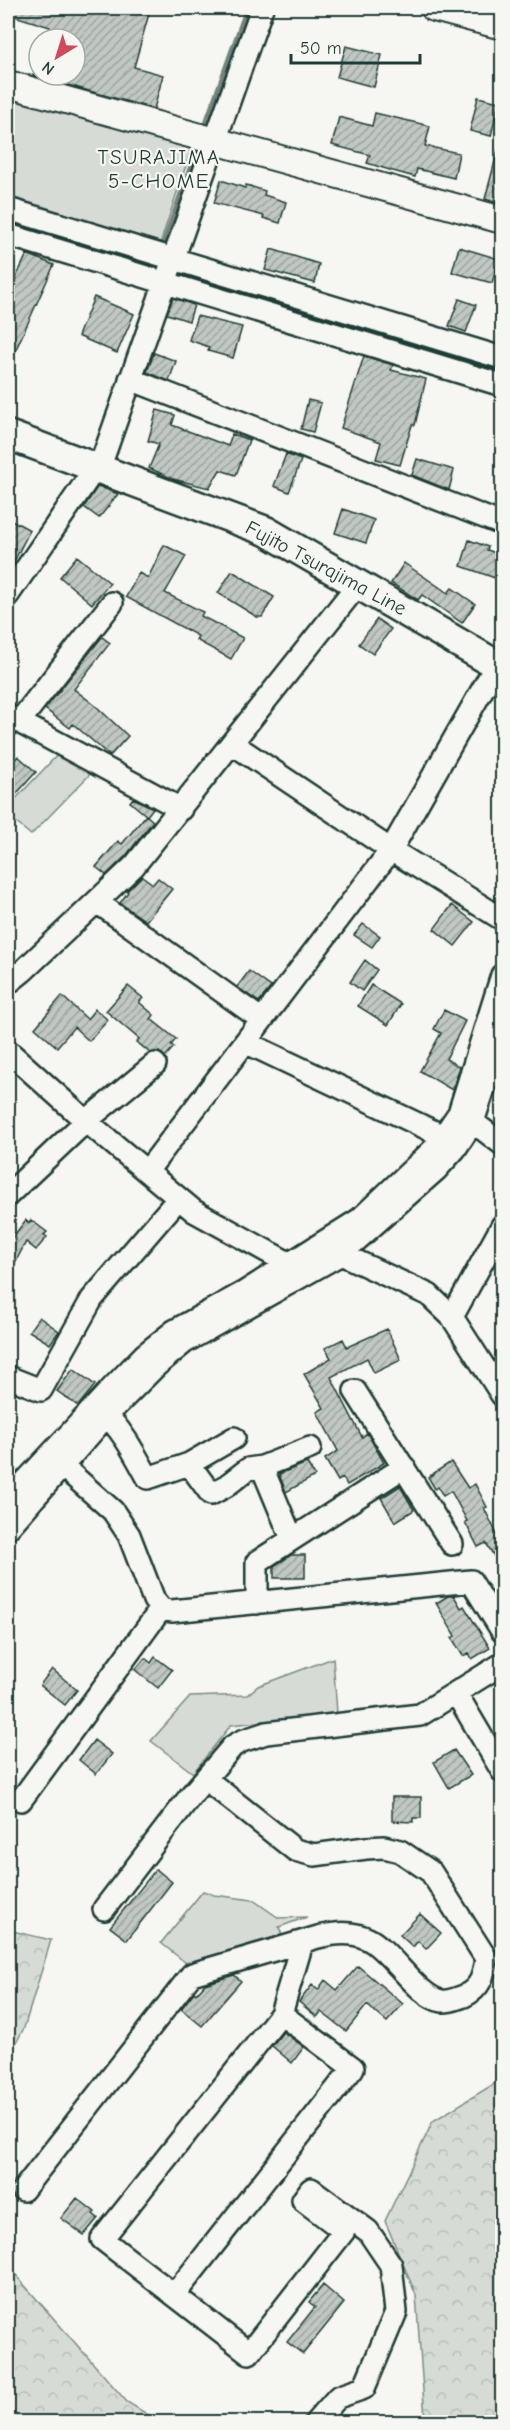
<svg xmlns="http://www.w3.org/2000/svg" width="510" height="2430" viewBox="0 0 510 2430" font-family="'Comic Neue',sans-serif">
<style>
.green{fill:#d6dbd6;stroke:#7a8c85;stroke-width:1.5}
.forest{fill:url(#forest-crowns);stroke:#7a8c85;stroke-width:1.5}
.water{fill:url(#water-ripples);stroke:#72847d;stroke-width:1.5}
.lines{fill:none;stroke-linecap:round;stroke-linejoin:round}
.stream{stroke:#72847d;stroke-width:5}
.building{fill:url(#building-hatch);stroke:#1f3d34;stroke-width:1.5}
.minor-casing{stroke:#1f3d34;stroke-width:26}
.tertiary-casing{stroke:#1f3d34;stroke-width:30}
.secondary-casing{stroke:#1f3d34;stroke-width:33}
.minor{stroke:#f6f6f2;stroke-width:21}
.tertiary{stroke:#f6f6f2;stroke-width:26}
.secondary{stroke:#f6f6f2;stroke-width:28}
.labels{text-anchor:middle;dominant-baseline:central;stroke-width:4.5;stroke-linejoin:round;paint-order:stroke}
.street-label{font-size:20px;fill:#1f3d34;stroke:#f6f6f2}
.neighbourhood-label{font-size:21px;letter-spacing:1.5px;fill:#1f3d34;stroke:#f6f6f2}
</style>
<defs>
<pattern id="forest-crowns" width="20" height="18" patternUnits="userSpaceOnUse" patternTransform="scale(1.5)"><rect width="20" height="18" fill="#d6dbd6"/><path d="M2 6a3 3 0 1 1 6 0M12 15a3 3 0 1 1 6 0" fill="none" stroke="#b7bdb8"/></pattern>
<pattern id="water-ripples" width="26" height="14" patternUnits="userSpaceOnUse" patternTransform="scale(1.5)"><rect width="26" height="14" fill="#aab3ae"/><path d="M2 4q2-2 4 0t4 0M15 11q2-2 4 0t4 0" fill="none" stroke="#8a938e"/></pattern>
<pattern id="building-hatch" width="6" height="6" patternUnits="userSpaceOnUse" patternTransform="scale(1.5)"><rect width="6" height="6" fill="#c1c8c3"/><path d="M-1 1l2-2M0 6l6-6M5 7l2-2" fill="none" stroke="#9ca49f"/></pattern>
</defs>
<rect width="100%" height="100%" fill="#f6f6f2"/>
<filter id="ink" filterUnits="userSpaceOnUse"><feTurbulence type="fractalNoise" baseFrequency=".0167" numOctaves="2"/><feDisplacementMap in="SourceGraphic" scale="12" xChannelSelector="R" yChannelSelector="G"/><feConvolveMatrix kernelMatrix="1 2 1 2 8 2 1 2 1" color-interpolation-filters="sRGB"/></filter>
<g filter="url(#ink)">
<path class="green" d="M8 97 192 147 159 247 8 202Z
M62 750 97 767 31 835 8 816V807Z
M333 1658 337 1713 231 1725 193 1773 151 1741 190 1697 247 1695 258 1686Z
M203 1891 214 1895 253 1900 279 1918 307 1917 279 1927 282 1935 186 1963 161 1943Z"/>
<path class="forest" d="M8 1930 51 1940 24 2028 8 2058Z
M502 2079V2422H413L425 2418 416 2295 385 2221 433 2121Z
M8 2262 19 2279 127 2402 160 2422H8Z"/>
<path class="water" d="M8 217 502 366V377L8 228Z"/>
<g class="lines">
<path class="stream" d="M203 131 247 8
M161 250 199 143"/>
</g>
<path class="building" d="M8 8H92L114 13 115 8H140L150 10 134 67 163 75 154 109 32 75H75V39H47L50 27 8 14Z
M346 46 382 55 374 87 337 77Z
M478 97 499 102 491 136 470 131Z
M375 113 430 126 425 146 459 153 454 178 417 169 415 177 393 171 367 163 370 155 332 145 339 117 372 126Z
M498 150H502V204L485 199Z
M221 180 245 188 246 185 265 191 264 195 286 202 280 223 263 218 264 216 214 203Z
M459 247 499 259 492 283 452 272Z
M271 249 319 264 315 283 265 270Z
M27 254 54 265 8 367V295Z
M94 297 134 314 117 353 78 336Z
M173 298 194 305 189 321 167 314Z
M459 299 476 305 466 332 449 326Z
M197 316 242 327 233 358 208 351 209 347 189 340Z
M154 353 176 361 169 381 147 372Z
M364 356 393 365 391 370 426 379 415 425H412L400 465 376 459 381 442 341 428Z
M308 400 321 403 313 432 301 429Z
M157 410 175 415 172 425 228 446 232 434 249 440 236 475 220 470 209 488 173 479 149 468 159 444 148 441Z
M286 454 301 460 289 492 274 486Z
M417 459 454 470 449 490 412 475Z
M98 486 118 494 99 518 84 507Z
M343 509 374 520 366 543 335 533Z
M8 518 30 530 8 573Z
M469 540 488 547 487 550 502 555 495 578 461 566Z
M164 545 186 556 165 593 203 612 201 616 243 638 231 659 196 640 198 636 126 597 139 573 148 578Z
M77 556 110 583 92 604 60 577Z
M404 563 448 593 452 588 475 604 462 623 422 595 418 600 391 583Z
M232 571 274 597 262 617H257L218 593Z
M377 619 391 629 373 654 359 644Z
M102 637 110 643 74 689 97 707 128 736 110 756 73 724 70 728 45 709Z
M18 756 36 772 8 803V767Z
M133 798 153 808 147 816 130 802Z
M146 815 153 821 125 857 106 875 96 867 118 841 122 844Z
M142 876 153 884 158 878 172 889 146 921 120 903 128 892 127 891Z
M452 905 474 922 455 946 434 929Z
M363 924 380 936 372 947 354 935Z
M365 960 377 970 362 991 350 982Z
M249 971 271 987 259 1002 237 987Z
M371 985 401 1004 388 1025 358 1006Z
M128 986 143 998 139 1002 154 1015 151 1019 176 1039 171 1045 174 1047 165 1057 159 1052 150 1053 137 1042 139 1039 106 1011Z
M62 996 87 1019 95 1009 108 1020 89 1041 74 1027 57 1047 35 1028Z
M444 1010 465 1021 446 1059 460 1067 452 1090 420 1071 441 1033 434 1029Z
M26 1220 29 1223 31 1220 47 1232 44 1235 47 1237 36 1250 26 1242 8 1276V1243Z
M39 1317 59 1331 50 1344 29 1331Z
M387 1329 401 1360 374 1373 367 1358 331 1377 362 1437 367 1433 384 1463 347 1485 343 1478 338 1481 325 1459 338 1451 317 1412 324 1408 304 1374 331 1358 325 1348 343 1339 347 1347Z
M73 1369 95 1385 78 1406 57 1391Z
M451 1462 468 1488 475 1484 487 1507 484 1508 502 1544V1569L486 1543 478 1547 465 1522 467 1521 451 1491 443 1496 438 1487 435 1489 428 1477Z
M307 1463 315 1476 286 1492 279 1474Z
M400 1486 414 1510 395 1522 381 1498Z
M291 1555H305V1578H274V1566Z
M448 1596H454L461 1608 464 1606 490 1648 472 1659 469 1653 463 1656 452 1638 455 1636 436 1603Z
M155 1657 172 1670 158 1688 135 1670 145 1658 151 1663Z
M52 1669 77 1690 65 1705 40 1685Z
M94 1740 112 1754 96 1774 79 1760Z
M454 1750 471 1775 449 1788 434 1762Z
M392 1797H421V1818H413V1822L392 1821Z
M156 1869 172 1882 127 1940 110 1927Z
M420 1914 441 1933 426 1949 418 1941 413 1947 400 1935Z
M358 1966 403 2004 387 2022 367 2005 346 2031 321 2012 317 2017 299 2002 312 1985 318 1990 325 1980 337 1990Z
M234 1975 241 1981 202 2026 181 2009 194 1992 196 1994 205 1984Z
M283 2032 304 2047 292 2063 272 2046Z
M77 2198 95 2212 93 2214 98 2218 84 2235 61 2218Z
M323 2285 344 2303 303 2354 287 2342 315 2307 309 2302Z"/>
<g class="lines">
<g class="minor-casing">
<path id="minor" d="M8 209 502 358
M8 235 502 385
M130 379 502 524
M99 469 262 8
M8 595 96 467
M8 716 181 809
M19 722 112 603
M233 744 391 850 502 919
M97 902 262 1020
M8 983 23 971 134 866 359 583
M245 1042 443 1136
M8 1051 86 1121 194 1211 299 1269
M473 1122 502 1144
M148 1170 391 850 497 664
M8 1195 86 1121 155 1064
M335 1244 341 1254 429 1295 452 1317 502 1395
M452 1317 502 1226
M8 1377 41 1390 92 1299 178 1199
M355 1391 452 1544
M98 1407C120 1426 134 1452 148 1478L189 1464 234 1438
M52 1457 113 1511 129 1535 154 1600 161 1609 172 1611 471 1581 502 1631
M189 1464 211 1494 226 1486 248 1469 262 1467 310 1448
M262 1467 292 1539
M8 1500 113 1387 144 1355 174 1331 243 1293 360 1219 435 1148 459 1113 502 975
M8 1528 107 1415 156 1366 185 1342 341 1254 436 1170 455 1149 473 1122 502 1034
M257 1603V1562L404 1467
M456 1693 502 1771
M21 1800 161 1609
M104 1909 192 1794 233 1746 242 1741 266 1733 420 1715 502 1664
M302 1943 281 2014 102 2239 249 2353 344 2231 303 2200 311 2189 368 2231 391 2265 396 2312 364 2388 338 2397 316 2422
M23 2190 192 1974 318 1937C335 1933 352 1931 368 1939 391 1950 417 1997 442 2001 449 2002 458 1998 464 1996 481 1988 484 1975 486 1958L431 1872 400 1851 384 1847 366 1848 314 1855 295 1850 207 1780
M174 2295 353 2068 281 2014"/>
</g>
<g class="tertiary-casing">
<path id="tertiary" d="M434 8 502 26
M8 84 502 220"/>
</g>
<g class="secondary-casing">
<path id="secondary" d="M8 435 266 531 502 668"/>
</g>
<use href="#minor" class="minor"/>
<use href="#tertiary" class="tertiary"/>
<use href="#secondary" class="secondary"/>
</g>
</g>
<g class="labels">
<g class="street-label">
<text transform="translate(326 568) rotate(28)">Fujito Tsurajima Line</text>
</g>
<g class="neighbourhood-label">
<text x="159" y="157">TSURAJIMA<tspan x="159" dy="24">5-CHOME</tspan></text>
</g>
</g>
<rect width="510" height="2430" fill="none" stroke="#f6f6f2" stroke-width="30"/>
<rect x="15" y="15" width="480" height="2400" fill="none" stroke="#1f3d34" stroke-width="2" filter="url(#ink)"/>
<g transform="translate(57 57) rotate(218)"><circle r="28" fill="#f6f6f2" stroke="#a0aca6" stroke-width="1.5"/>
<path d="M0-4.5L10 22L0 15L-10 22Z" fill="#d1495b"/>
<text y="-9" font-size="16" font-weight="bold" text-anchor="middle" fill="#1f3d34">N</text>
</g>
<path d="M291 54v9h129v-9" fill="none" stroke="#1f3d34" stroke-width="3"/>
<text x="300" y="54" font-size="18" fill="#1f3d34" stroke="#f6f6f2" stroke-width="4.5" paint-order="stroke">50 m</text>
</svg>
